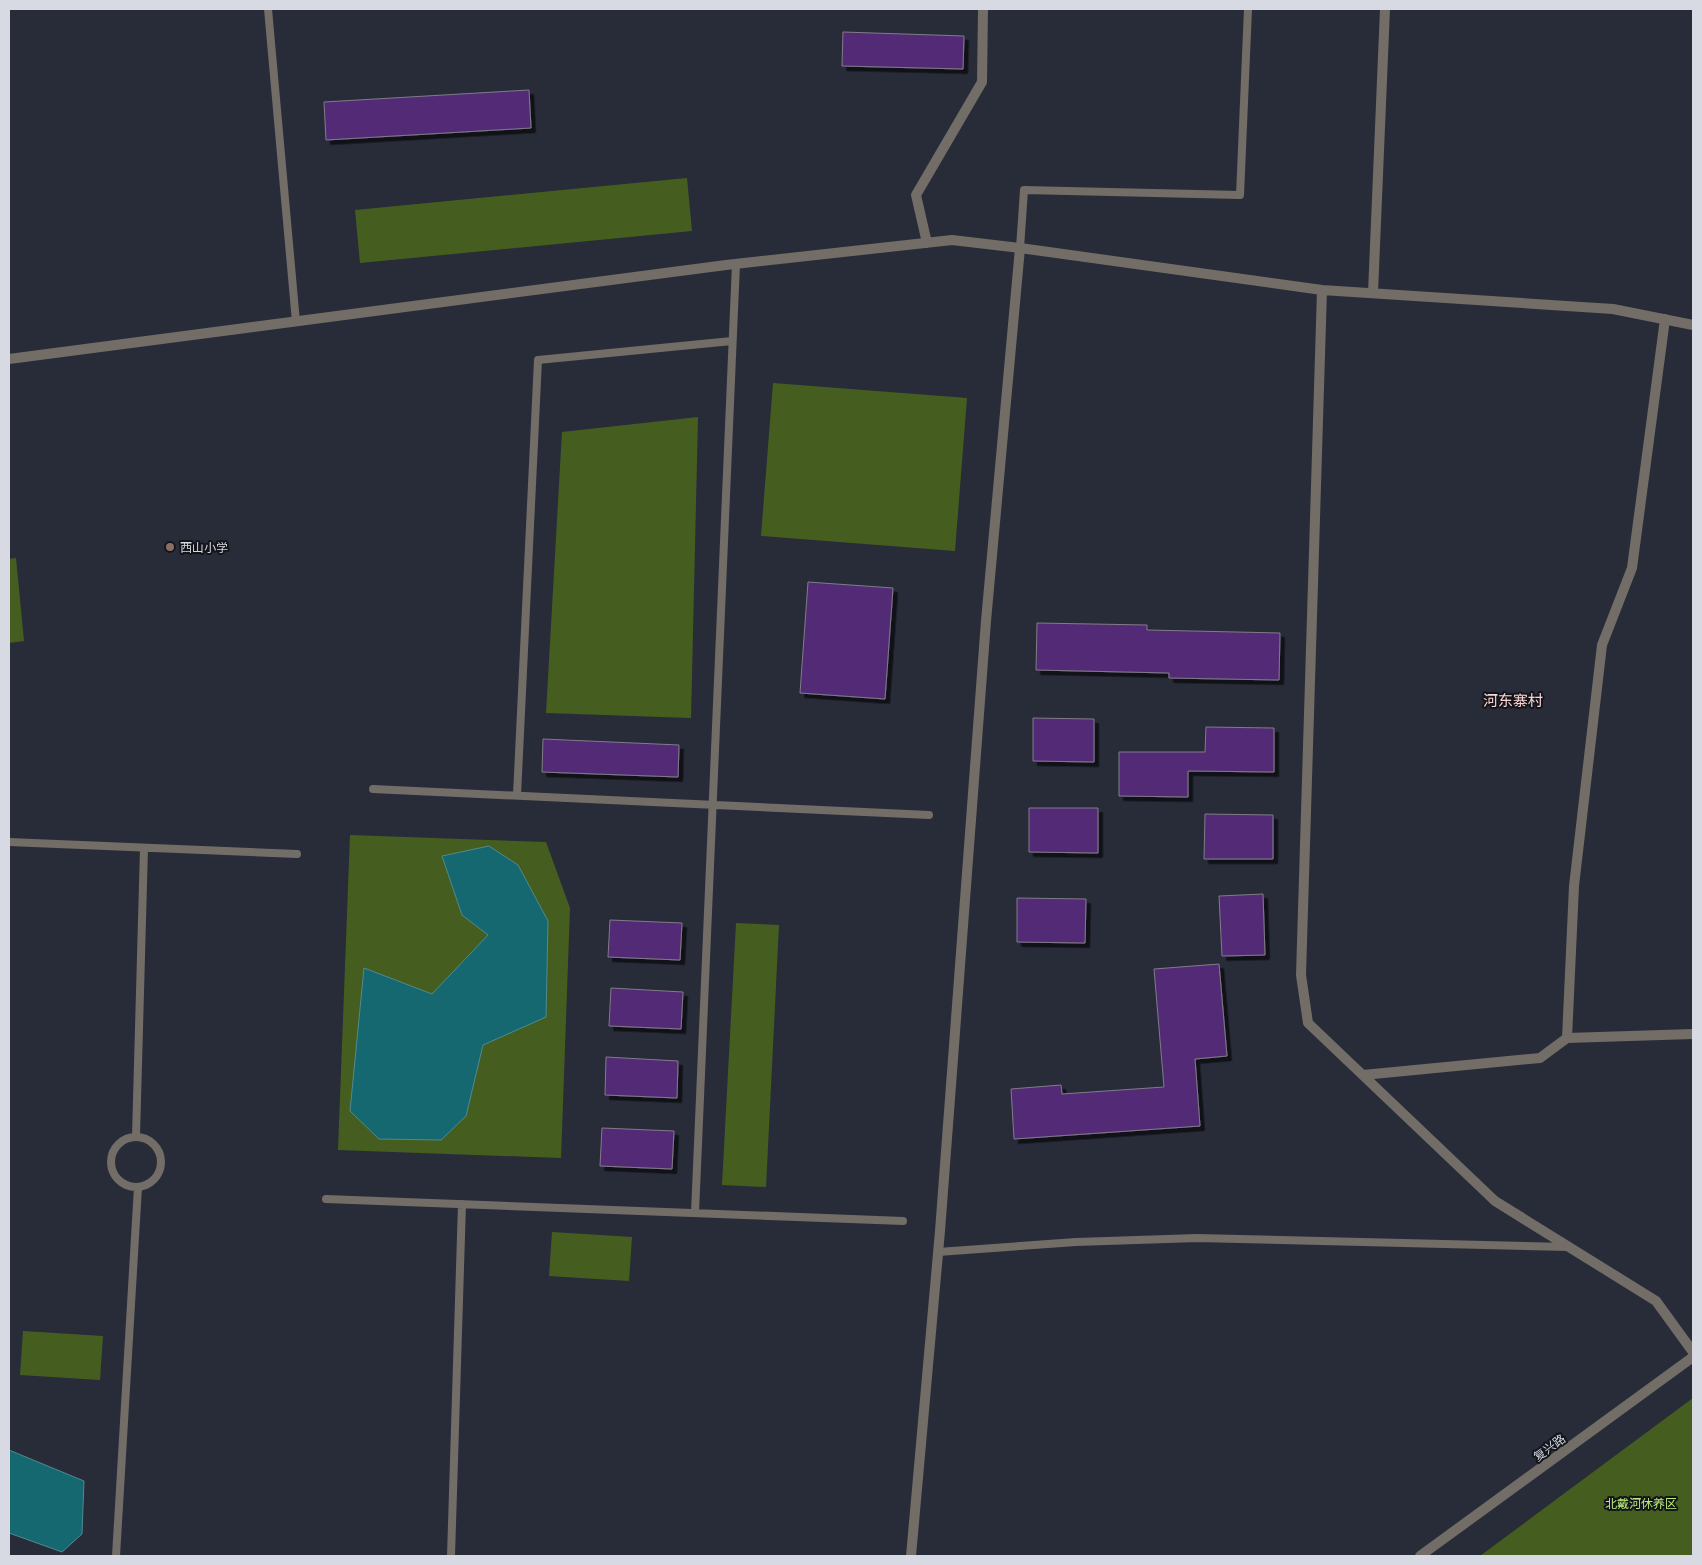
<svg xmlns="http://www.w3.org/2000/svg" width="1702" height="1565" viewBox="0 0 1702 1565" font-family="Commissioner,'Noto Sans SC',sans-serif">
<style>
.green{fill:#455e20}
.water{fill:#156770;stroke:#4f8a92}
.building{fill:#522b76;stroke:#817b89;filter:url(#shadow)}
.lines{fill:none;stroke-linecap:round;stroke-linejoin:round}
.service{stroke:#726d67;stroke-width:8}
.minor{stroke:#726d67;stroke-width:10}
.education-dot{fill:#8d6e63;stroke:#13151b;stroke-width:2}
.labels{text-anchor:middle;dominant-baseline:central;stroke-width:4;stroke-linejoin:round;paint-order:stroke}
.poi-label{font-size:12px;fill:#d7dae2;stroke:#13151b;text-anchor:start}
.street-label{font-size:12px;fill:#d7dae2;stroke:#13151b}
.park-label{font-size:12px;fill:#bbed79;stroke:#13151b}
.quarter-label{font-size:15px;fill:#f9d5d3;stroke:#13151b}
</style>
<defs>
<filter id="shadow"><feDropShadow dx="4.5" dy="4.5" stdDeviation="0" flood-color="#0009"/></filter>
</defs>
<rect width="100%" height="100%" fill="#282c39"/>
<path class="green" d="M687 178 692 231 360 263 355 210Z
M773 383 967 398 955 551 761 536Z
M698 417 691 718 546 713 562 432Z
M16 558 24 641 9 643V559Z
M350 835 546 842 570 908 561 1158 338 1150Z
M736 923 779 925 766 1187 722 1185Z
M552 1232 632 1237 629 1281 549 1276Z
M23 1331 103 1336 100 1380 20 1375Z
M1693 1398V1556H1480Z"/>
<path class="water" d="M489 846 518 865 548 921 546 1017 483 1045 466 1116 441 1140 379 1139 350 1111 364 968 432 994 488 935 462 915 442 856Z
M9 1450 84 1481 82 1534 62 1552 9 1533Z"/>
<path class="building" d="M843 32 964 36 963 69 842 66Z
M529 90 531 128 326 140 324 102Z
M808 582 893 588 885 699 800 693Z
M1037 623 1147 625V630L1280 633 1279 680 1169 678V673L1036 670Z
M1033 718 1094 719V762L1033 761Z
M1206 727 1274 728V772L1188 771V797L1119 796V752H1205Z
M543 739 679 745 678 777 542 772Z
M1029 808H1098V853L1029 852Z
M1205 814 1273 815V859H1204Z
M1263 894 1265 955 1222 956 1219 896Z
M1017 898 1086 899 1085 943 1017 942Z
M610 920 682 923 680 960 608 957Z
M1219 964 1227 1056 1195 1059 1200 1126 1014 1139 1011 1089 1061 1085 1062 1094 1164 1087 1154 969Z
M611 988 683 992 681 1029 609 1026Z
M606 1057 678 1061 677 1098 605 1095Z
M602 1128 674 1131 672 1169 600 1166Z"/>
<g class="lines">
<path class="service" d="M268 9 296 322
M1020 248 1024 190 1240 195 1248 9
M373 789 929 815
M517 795 538 360 732 341
M9 842 297 854
M136 1136 144 848
M111 1162a25 25 0 1 1 50 0a25 25 0 1 1-50 0Z
M326 1199 903 1221
M695 1213 736 264
M938 1252 1076 1242 1197 1238 1568 1247
M116 1556 138 1187
M451 1556 462 1204"/>
<path class="minor" d="M927 243 916 195 982 82 983 9
M1322 290 1301 975 1308 1023 1495 1201 1656 1301 1693 1352
M1373 293 1385 9
M9 359 726 265 952 240 1020 248 1322 290 1613 309 1693 325
M1567 1038 1574 886 1602 645 1632 568 1665 319
M1363 1075 1540 1058 1567 1038 1693 1034
M911 1556 940 1231 986 621 1020 248
M1420 1556 1693 1357"/>
</g>
<circle class="education-dot" cx="170" cy="547" r="5"/>
<g class="labels">
<g class="poi-label">
<text x="180" y="547">西山小学</text>
</g>
<g class="street-label">
<text transform="translate(1549 1447) rotate(-36)">复兴路</text>
</g>
<g class="park-label">
<text x="1641" y="1503">北戴河休养区</text>
</g>
<g class="quarter-label">
<text x="1513" y="700">河东寨村</text>
</g>
</g>
<rect width="1702" height="1565" fill="none" stroke="#d7dae2" stroke-width="20"/>
</svg>
